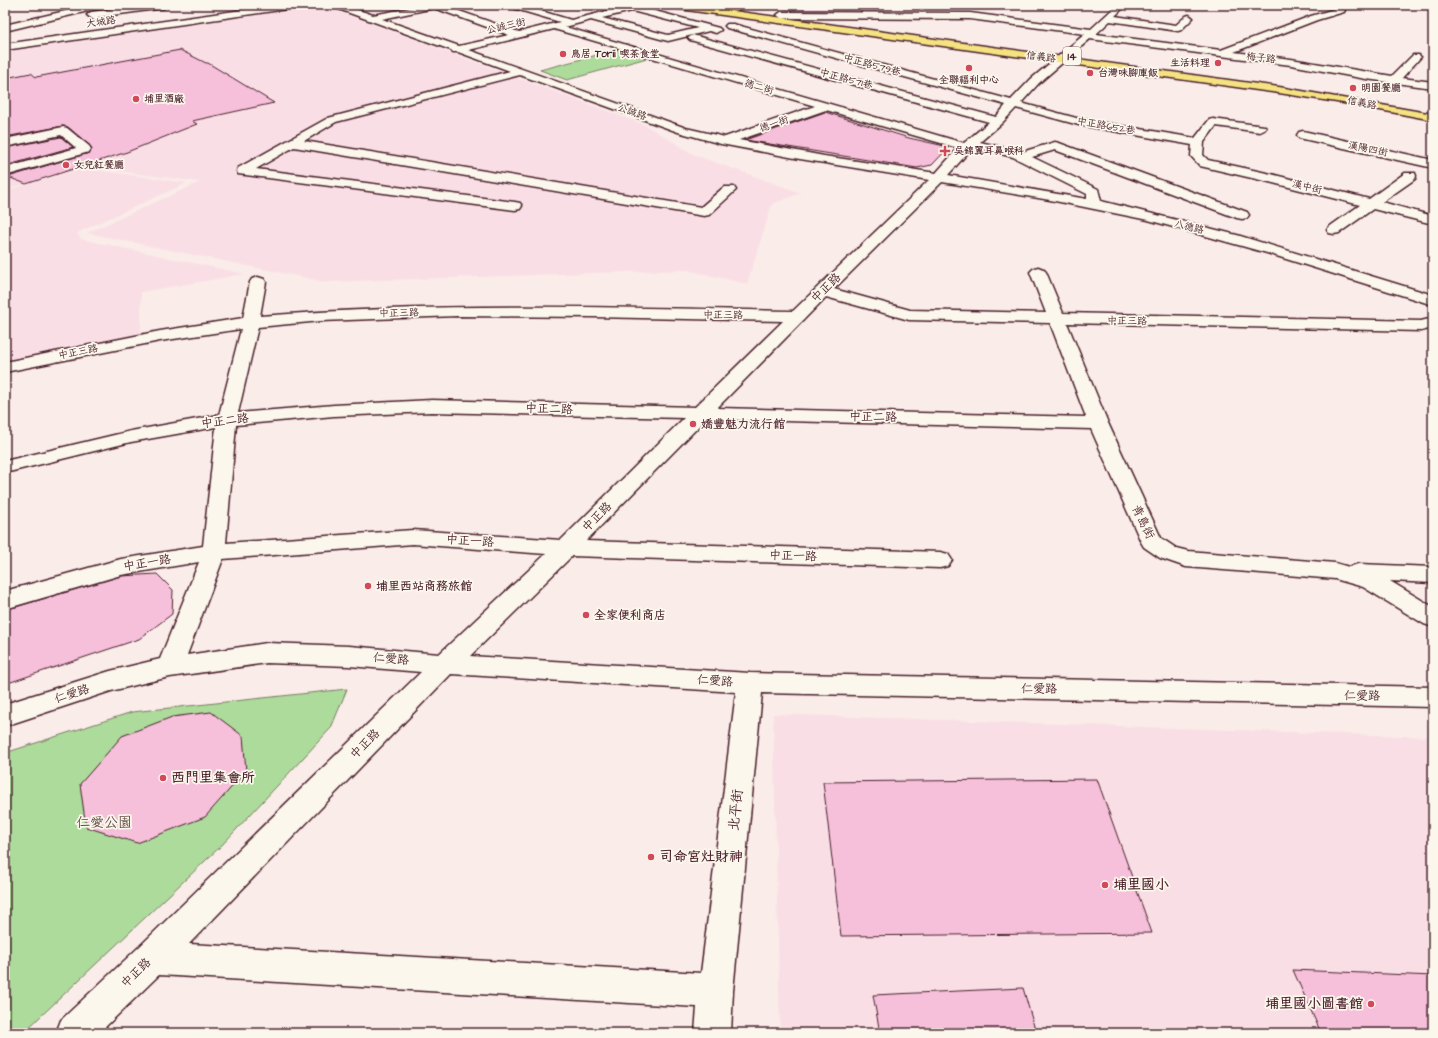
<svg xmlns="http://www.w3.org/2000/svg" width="1438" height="1038" viewBox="0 0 1438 1038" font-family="'Architects Daughter','LXGW WenKai TC',sans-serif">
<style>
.built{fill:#f9dfe5}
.green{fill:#addb9b;stroke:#7c7d63}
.building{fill:#f6c0db;stroke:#4a1f2b}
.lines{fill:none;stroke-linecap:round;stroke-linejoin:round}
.minor-casing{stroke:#4a1f2b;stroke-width:3}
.major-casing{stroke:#4a1f2b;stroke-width:3}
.minor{fill:#fbf7ec;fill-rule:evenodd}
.major{fill:#f5e382;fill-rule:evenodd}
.poi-dot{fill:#d1495b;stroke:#fbf7ec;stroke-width:1.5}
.labels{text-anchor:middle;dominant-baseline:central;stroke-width:3.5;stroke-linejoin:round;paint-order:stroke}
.far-street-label{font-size:10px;fill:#4a1f2b;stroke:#fbf7ec}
.far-poi-label{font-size:10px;font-weight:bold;fill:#4a1f2b;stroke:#fbf7ec;text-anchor:start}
.shield{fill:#fbf7ec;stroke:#7f6065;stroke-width:1}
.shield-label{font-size:11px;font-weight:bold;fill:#4a1f2b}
.street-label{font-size:12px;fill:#4a1f2b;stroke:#fbf7ec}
.poi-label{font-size:12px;font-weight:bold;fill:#4a1f2b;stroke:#fbf7ec;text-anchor:start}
.near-poi-label{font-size:14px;font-weight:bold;fill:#4a1f2b;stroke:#fbf7ec;text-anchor:start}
.near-street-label{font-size:14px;fill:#4a1f2b;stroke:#fbf7ec}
.near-park-label{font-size:14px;fill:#634e47;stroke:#fbf7ec}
</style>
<rect width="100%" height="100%" fill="#faece9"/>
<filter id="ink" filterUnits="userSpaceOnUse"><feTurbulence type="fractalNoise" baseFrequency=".025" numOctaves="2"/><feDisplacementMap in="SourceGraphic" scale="8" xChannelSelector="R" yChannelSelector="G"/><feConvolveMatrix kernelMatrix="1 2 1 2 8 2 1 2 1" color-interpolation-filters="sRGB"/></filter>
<g filter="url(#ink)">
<path class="built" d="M322 5 645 125 695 155 801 193 772 204 747 284 687 270 325 282 87 233 200 182 87 167 108 159 5 190V52Z
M767 5H840L816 13Z
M82 168 187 183 77 233 81 239 245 274 141 292V337L5 365V191Z
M773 714 1433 737V1033H780Z"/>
<path class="green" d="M620 49 647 58 567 80 540 70Z
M347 689 331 728 222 845 23 1033H5V753L132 712Z"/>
<path class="building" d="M180 50 206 63H208L274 103 192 121 197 124 127 152 26 184 8 177 89 153 92 148 68 127 63 126 5 137V78L31 73 36 77Z
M825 112 909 138 949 147 932 165 917 168 745 140Z
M61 137 73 147 5 166V148Z
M157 574 173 590 172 614 139 639 5 684V610L121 576Z
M211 712 243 736 246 771 205 817 137 843 86 827 80 784 122 736 172 717Z
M1097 779 1152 933 841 936 823 782Z
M1293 970 1433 976V1033H1321Z
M1023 988 1036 1033H880L873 995Z"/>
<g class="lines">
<g class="minor-casing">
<path id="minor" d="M91 5H106L105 7 5 31V25Z
M145 5H168L164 8 98 17V20L95 21 87 15 91 12Z
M276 5H298L294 8 5 50V44Z
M332 5H344L373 15 425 5H442L519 32 560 22 509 7 508 5H521L571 20 632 5 719 28 721 30 716 33 709 31 668 41 591 20 565 27 964 143 989 122 690 40 688 38 693 35 696 36 996 117 1006 105 727 28 725 26 727 24H733L1011 100 1031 79 1085 34 970 19 781 18 777 15 781 12 970 13 1091 29 1117 5H1126L1115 16 1176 25 1186 16 1189 15 1193 18 1181 30 1178 31 1110 21 1096 34 1221 50 1311 16 1341 7 1345 10 1344 12 1317 20 1234 52 1291 59 1392 76 1413 55H1419L1421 57 1419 59 1402 78 1433 82V88L1366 79 1291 65 1090 39 1039 83 1021 103 1080 119 1195 138 1209 120 1213 119 1264 126 1266 128 1264 130 1260 132 1216 126 1204 142 1203 155 1208 160 1271 174 1369 199 1405 173H1415L1416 176 1415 179 1382 202 1433 216V224L1373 209 1339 233 1334 234 1329 233 1327 230 1329 227 1360 205 1269 182 1200 166 1191 156 1192 145 1079 125 1016 108 1002 123 980 142 1022 152 1055 142 1059 143 1247 212 1249 215 1247 218 1242 219 1237 218 1055 150 1032 157 1098 189 1101 201 1237 235 1433 295V305L1267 253 1148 220 1050 200 942 182 834 289 910 310 1046 313 1030 272 1033 269 1038 267 1043 269 1046 272 1063 313 1421 321 1433 318V328L1421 331 1067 323 1108 423 1161 538 1176 548 1188 551 1335 563 1349 567 1358 564 1433 567V583L1390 581 1433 607V627L1424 624 1363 587 1335 579 1186 567 1160 558 1144 547 1141 542 1091 429 706 419 586 541 940 552 948 554 952 560 948 566 940 568 572 556 470 656 750 673 1433 687V707L762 693 733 991 731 1033H695L697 1007 159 975 99 1033H56L61 1020 140 946 421 672 349 666 267 663 170 677 148 682 111 691 5 726V704L110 671 160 659 199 562 121 575 5 609V591L121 559 203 546 216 427 131 442 5 473V461L131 431 219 415 241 329 160 341 5 372V362L160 331 243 318 250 282 252 279 258 277 264 279 266 282 260 316C438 302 615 307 793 311L929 180 800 159 721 144 678 132 520 75 336 122 304 141 701 207 724 187H734L736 190 709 215 704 216 294 147 256 169 515 202 520 203 522 206 520 209 515 210 238 174 237 171 238 168 328 118 510 71 458 52H453L451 50 333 7ZM434 8 509 35 459 46 382 19ZM632 11 698 28 668 35 602 18ZM554 29 815 106 725 137 686 128 469 50ZM826 110 958 148 936 173 824 156 739 140ZM973 147 1013 157 1087 194V199L948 175ZM826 297 909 320 1050 323 1086 417 717 408ZM457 316 593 317 783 321 695 407 432 400 334 405 238 413 258 327 321 321ZM432 412 684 418 561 540 413 530 226 543 236 425 334 416ZM413 544 546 554 439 654 349 646 267 643 187 655 223 559ZM451 674 736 692 701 973 189 944Z
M63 127 67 128 89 146 91 149 89 152 5 176V168L76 148 61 135 5 147V139Z
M1303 131 1433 160V168L1299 138 1297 135 1299 132Z"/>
</g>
<g class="major-casing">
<path id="major" d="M668 5H690L1279 87 1433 114V120L1343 103 1279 93 672 8Z"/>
</g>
<use href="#minor" class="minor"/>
<use href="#major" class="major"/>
</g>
</g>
<g class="poi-dot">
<circle cx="563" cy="54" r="4"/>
<circle cx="1218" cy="63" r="4"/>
<circle cx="969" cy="68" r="4"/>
<circle cx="1090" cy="73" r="4"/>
<circle cx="1353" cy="88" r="4"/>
<circle cx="136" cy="99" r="4"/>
<path d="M943 145h4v4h4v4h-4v4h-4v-4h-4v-4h4z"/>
<circle cx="66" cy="165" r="4"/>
<circle cx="693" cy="424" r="4"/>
<circle cx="368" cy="586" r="4"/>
<circle cx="586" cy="615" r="4"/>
<circle cx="163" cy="778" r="4"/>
<circle cx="651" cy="857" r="4"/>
<circle cx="1105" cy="885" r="4"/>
<circle cx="1371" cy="1004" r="4"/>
</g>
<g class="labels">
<g class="far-street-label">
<text transform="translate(101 22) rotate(-8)">大城路</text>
<text transform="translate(506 26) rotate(-13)">公誠三街</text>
<text transform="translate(1041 57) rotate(8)">信義路</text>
<text transform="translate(1261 58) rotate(7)">梅子路</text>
<text transform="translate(872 65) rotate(15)">中正路579巷</text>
<text transform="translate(846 79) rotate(15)">中正路571巷</text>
<text transform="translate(759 87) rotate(16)">德二街</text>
<text transform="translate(1362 103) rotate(11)">信義路</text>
<text transform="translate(632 112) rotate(20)">公誠路</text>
<text transform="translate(774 124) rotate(-19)">德一街</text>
<text transform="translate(1106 126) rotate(10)">中正路652巷</text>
<text transform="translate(1368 149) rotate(12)">漢陽四街</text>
<text transform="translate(1307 187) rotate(14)">漢中街</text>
<text transform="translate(1189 227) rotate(14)">八德路</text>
<text transform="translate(399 313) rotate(-1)">中正三路</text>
<text transform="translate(723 315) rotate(1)">中正三路</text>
<text transform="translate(1127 321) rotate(1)">中正三路</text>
<text transform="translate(78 352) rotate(-11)">中正三路</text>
</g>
<g class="far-poi-label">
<text x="571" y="54">鳥居 Torii 喫茶食堂</text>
<text x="1210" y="63" text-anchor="end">生活料理</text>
<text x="1098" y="73">台灣味腳庫飯</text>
<text x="969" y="80" text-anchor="middle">全聯福利中心</text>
<text x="1361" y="88">明園餐廳</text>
<text x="144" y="99">埔里酒廠</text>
<text x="954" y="151">吳錦翼耳鼻喉科</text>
<text x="74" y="165">女兒紅餐廳</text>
</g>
<rect class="shield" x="1063" y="47" width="18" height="18" rx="3"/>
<g class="shield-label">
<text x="1072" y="56">14</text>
</g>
<g class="street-label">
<text transform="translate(826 288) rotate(-44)">中正路</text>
<text transform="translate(549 409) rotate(2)">中正二路</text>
<text transform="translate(873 417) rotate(1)">中正二路</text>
<text transform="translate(225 421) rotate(-7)">中正二路</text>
<text transform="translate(597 517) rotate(-45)">中正路</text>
<text transform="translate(1143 522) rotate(64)">青島街</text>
<text transform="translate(470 541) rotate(4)">中正一路</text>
<text transform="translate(793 556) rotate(2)">中正一路</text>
<text transform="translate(147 563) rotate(-9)">中正一路</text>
<text transform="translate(391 659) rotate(5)">仁愛路</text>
<text transform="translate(715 681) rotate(4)">仁愛路</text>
<text transform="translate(1039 689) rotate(1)">仁愛路</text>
<text transform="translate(72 694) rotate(-18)">仁愛路</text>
<text transform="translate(1362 696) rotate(1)">仁愛路</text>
<text transform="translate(365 744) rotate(-45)">中正路</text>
<text transform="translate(136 973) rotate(-44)">中正路</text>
</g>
<g class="poi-label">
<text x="701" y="424">嬌豐魅力流行館</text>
<text x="376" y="586">埔里西站商務旅館</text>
<text x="594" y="615">全家便利商店</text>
</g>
<g class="near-poi-label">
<text x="171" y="778">西門里集會所</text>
<text x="659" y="857">司命宮灶財神</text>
<text x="1113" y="885">埔里國小</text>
<text x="1363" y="1004" text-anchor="end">埔里國小圖書館</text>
</g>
<g class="near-street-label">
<text transform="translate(736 810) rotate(-84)">北平街</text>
</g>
<g class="near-park-label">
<text x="104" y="823">仁愛公園</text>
</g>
</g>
<rect width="1438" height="1038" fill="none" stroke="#fbf7ec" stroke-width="20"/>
<rect x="10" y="10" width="1418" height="1018" fill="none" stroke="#4a1f2b" stroke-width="1.5" filter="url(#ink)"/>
</svg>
